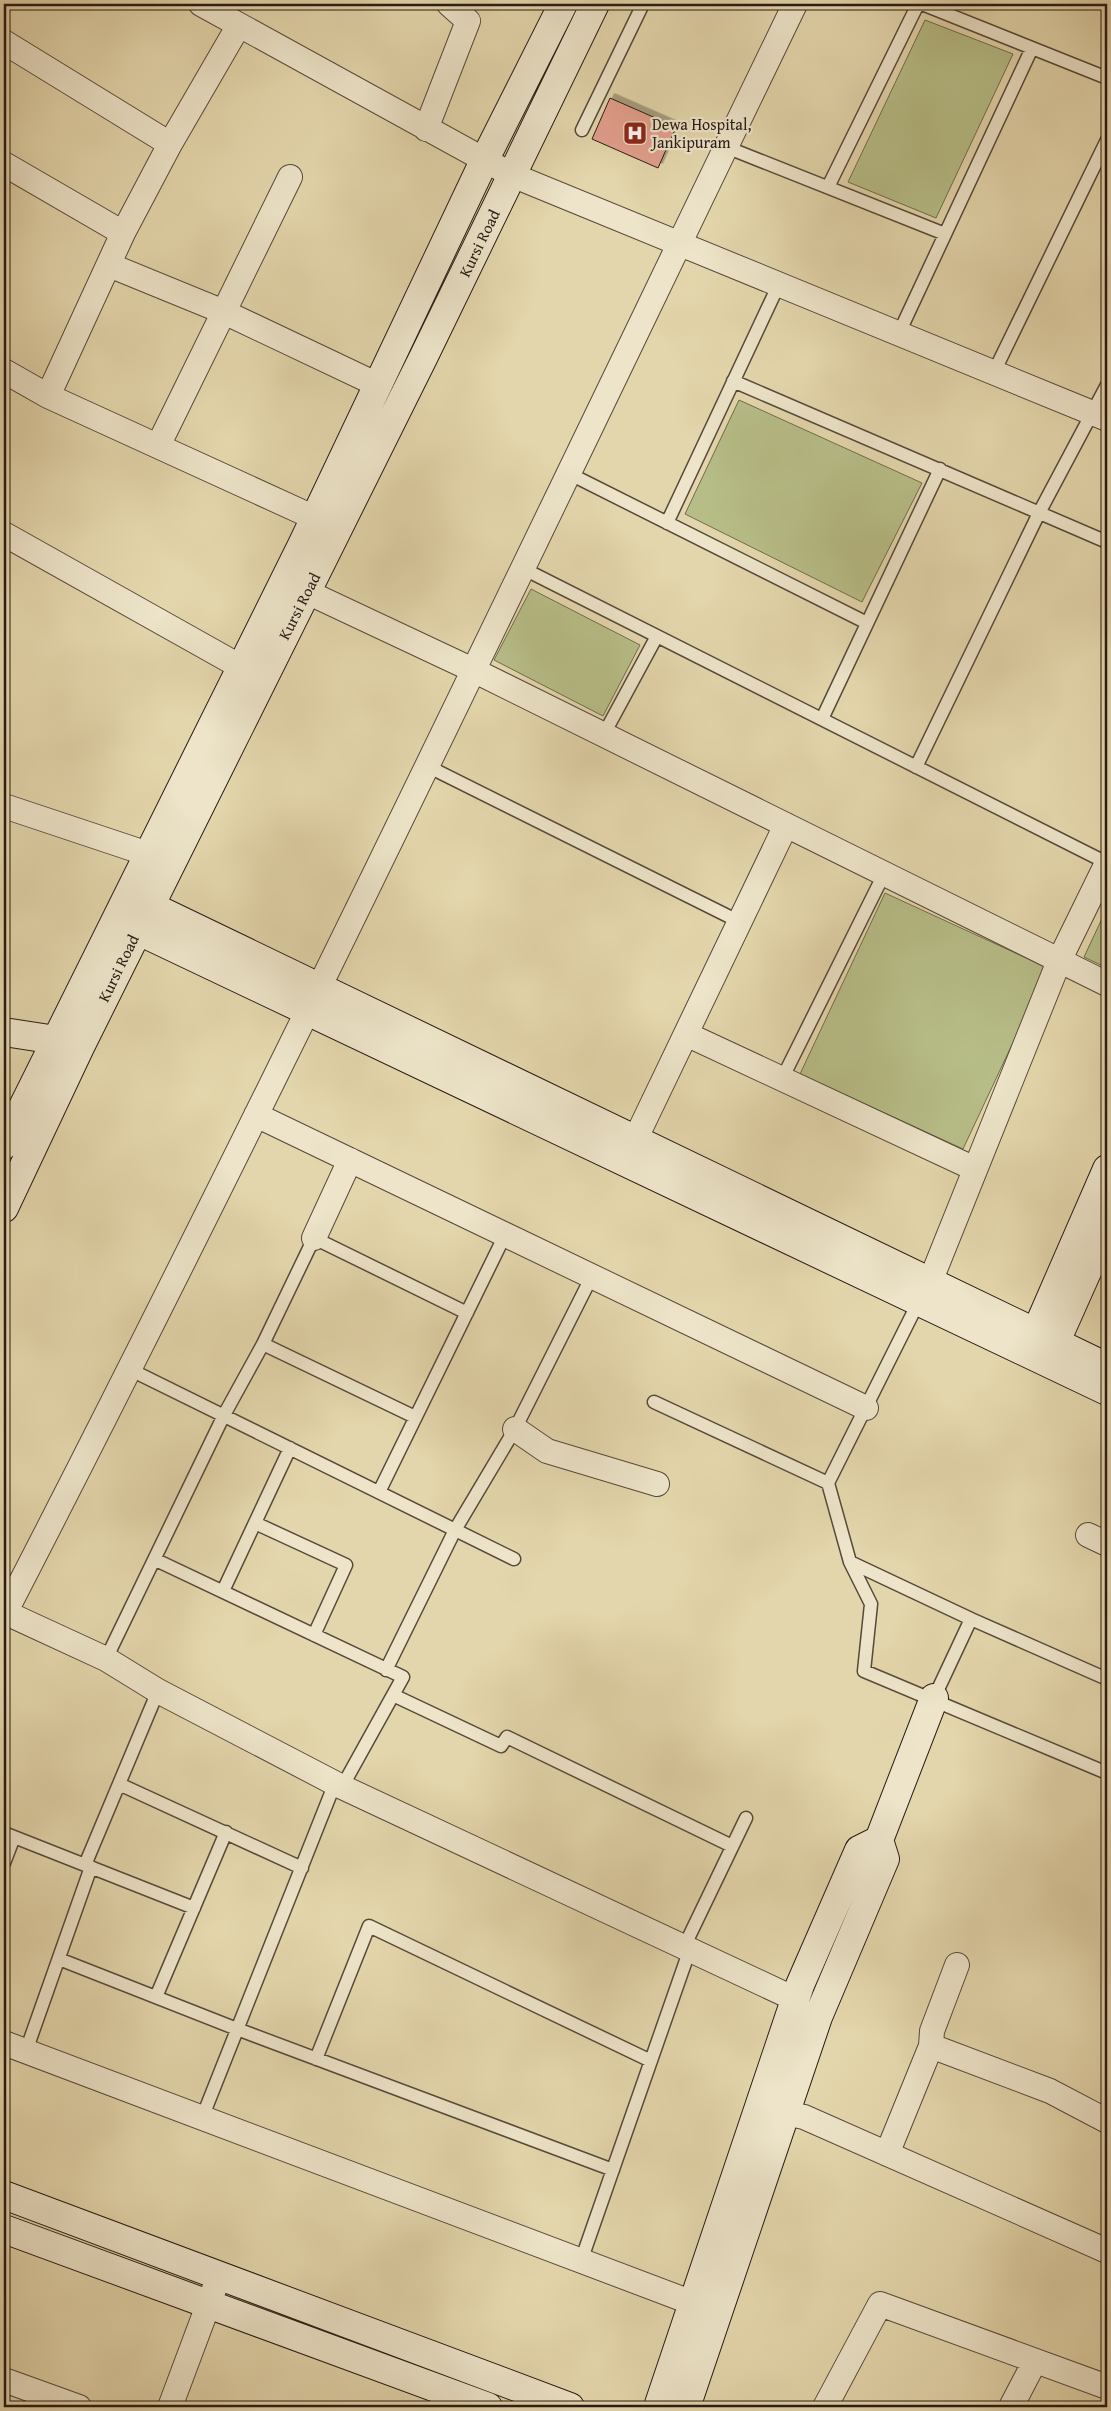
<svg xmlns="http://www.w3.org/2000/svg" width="1111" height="2411" viewBox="0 0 1111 2411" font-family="'Gentium Book Plus',serif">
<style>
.green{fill:#b7bd87;stroke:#706c4e}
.building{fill:#e39f8d;stroke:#281b15;filter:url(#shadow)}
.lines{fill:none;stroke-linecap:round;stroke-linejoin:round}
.lane-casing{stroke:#574a3b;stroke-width:15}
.street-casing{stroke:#574a3b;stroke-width:26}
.secondary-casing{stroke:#281b15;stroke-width:30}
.lane{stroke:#ede4c9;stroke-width:12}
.street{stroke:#ede4c9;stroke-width:24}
.secondary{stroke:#ede4c9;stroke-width:28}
.labels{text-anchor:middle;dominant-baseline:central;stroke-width:4.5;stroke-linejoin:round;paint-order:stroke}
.poi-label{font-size:16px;fill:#281b15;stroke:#ede4c9;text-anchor:start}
.street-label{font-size:16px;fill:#281b15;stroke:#ede4c9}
</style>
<defs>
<filter id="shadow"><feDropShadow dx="4.5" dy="-4.5" stdDeviation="0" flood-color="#0004"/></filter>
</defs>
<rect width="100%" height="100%" fill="#e4d6ac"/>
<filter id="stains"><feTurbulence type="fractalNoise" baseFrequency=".004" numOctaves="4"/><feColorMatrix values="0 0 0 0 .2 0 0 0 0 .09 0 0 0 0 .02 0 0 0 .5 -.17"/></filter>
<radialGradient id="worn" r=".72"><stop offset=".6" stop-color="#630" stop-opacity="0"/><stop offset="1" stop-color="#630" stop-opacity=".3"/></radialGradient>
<path class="green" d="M925 20 1013 54 936 218 848 182Z
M739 400 922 483 862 602 685 514Z
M531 589 640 645 603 716 494 660Z
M885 893 1048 968 963 1149 800 1074Z
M1107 908V968L1084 957Z"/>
<path class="building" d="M610 98 676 127 658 168 592 139Z"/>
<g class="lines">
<g class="lane-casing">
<path id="lane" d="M922 4 1107 78
M582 130 643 4
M726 147 945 234
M828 187 918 4
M899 333 1032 48
M994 372 1107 140
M733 381 1107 542
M568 473 867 623
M667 523 779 284
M522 568 1107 863
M822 719 940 469
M604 734 657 636
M427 766 740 922
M916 767 1039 513 1107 385
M782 1079 884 874
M263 1344 415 1417
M131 1370 514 1559
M654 1402 828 1483 918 1303
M828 1483 850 1562 871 1604 864 1671 1107 1773
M379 1492 505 1235
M255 1523 346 1565 314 1635
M156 1560 403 1677 342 1787
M850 1562 971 1619
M223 1591 290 1448
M106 1659 224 1415 263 1344 314 1238 467 1313
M386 1670 455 1530 515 1429 592 1276
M393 1695 501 1746 507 1737 732 1846
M934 1698 971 1619 1107 1679
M119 1784 302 1868
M4 1833 194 1908
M4 1863 14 1837
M85 1865 158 1691
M684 1947 746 1818
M59 1959 237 2029 613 2170
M156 1997 226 1832
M26 2051 91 1867
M316 2059 369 1926 651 2061
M202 2118 335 1783
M581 2261 690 1949"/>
</g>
<g class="street-casing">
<path id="street" d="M201 4 512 175 1107 419
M4 42 170 144
M426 129 468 21 449 4
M4 164 123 233
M109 265 224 312 378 385
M4 371 48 396 315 518
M48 396 123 233 170 144 239 25
M158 446 290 177
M4 534 241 667
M290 584 473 670 1107 984
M4 806 148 854
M686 1034 975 1169
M256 1115 866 1408
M635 1140 786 825
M314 1238 350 1160
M930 1282 1059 961 1107 863
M515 1429 547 1451 657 1484
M1088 1535 1107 1544
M4 1612 106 1659 158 1691 342 1787 795 1999
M5 1613C279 1082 535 542 795 4
M4 2043 693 2303
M931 2046 1050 2091 1107 2121
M785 2113 804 2117 1107 2251
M887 2154 931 2046 932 2031 957 1965
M4 2380 79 2407
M170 2407 219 2276
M825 2407 880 2304 1107 2387
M1011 2407 1035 2361"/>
</g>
<g class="secondary-casing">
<path id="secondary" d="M132 897 1107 1367
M122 923 1107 1391
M4 1032 56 1040
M4 1145 302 545 484 161 563 4
M4 1208 80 1047 424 356 595 4
M1029 1348 1107 1169
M1049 1357 1107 1227
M4 2195 570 2407
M4 2229 488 2407
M658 2407 800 1985 859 1850 879 1840
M686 2407 818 2017 885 1859 879 1840 934 1698"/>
</g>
<use href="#lane" class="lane"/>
<use href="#street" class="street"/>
<use href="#secondary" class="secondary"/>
</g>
<defs>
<g id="hospital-square" transform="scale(1.25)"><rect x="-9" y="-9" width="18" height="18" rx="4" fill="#8f2418" stroke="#ede4c9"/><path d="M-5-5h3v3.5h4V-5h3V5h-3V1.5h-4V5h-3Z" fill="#fff"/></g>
</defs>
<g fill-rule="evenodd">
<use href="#hospital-square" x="635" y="133"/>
</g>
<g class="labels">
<g class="poi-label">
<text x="652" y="124">Dewa Hospital,<tspan x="652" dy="18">Jankipuram</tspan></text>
</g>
<g class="street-label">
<text transform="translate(479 243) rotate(-64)">Kursi Road</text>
<text transform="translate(299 606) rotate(-63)">Kursi Road</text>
<text transform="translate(118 968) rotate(-64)">Kursi Road</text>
</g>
</g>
<rect width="1111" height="2411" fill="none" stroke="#e4d6ac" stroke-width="20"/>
<rect x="5" y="5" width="1101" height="2401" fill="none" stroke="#281b15" stroke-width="2.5"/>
<rect x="10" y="10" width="1091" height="2391" fill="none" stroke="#281b15"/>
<rect width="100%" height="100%" filter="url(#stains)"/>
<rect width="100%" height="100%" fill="url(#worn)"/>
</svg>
